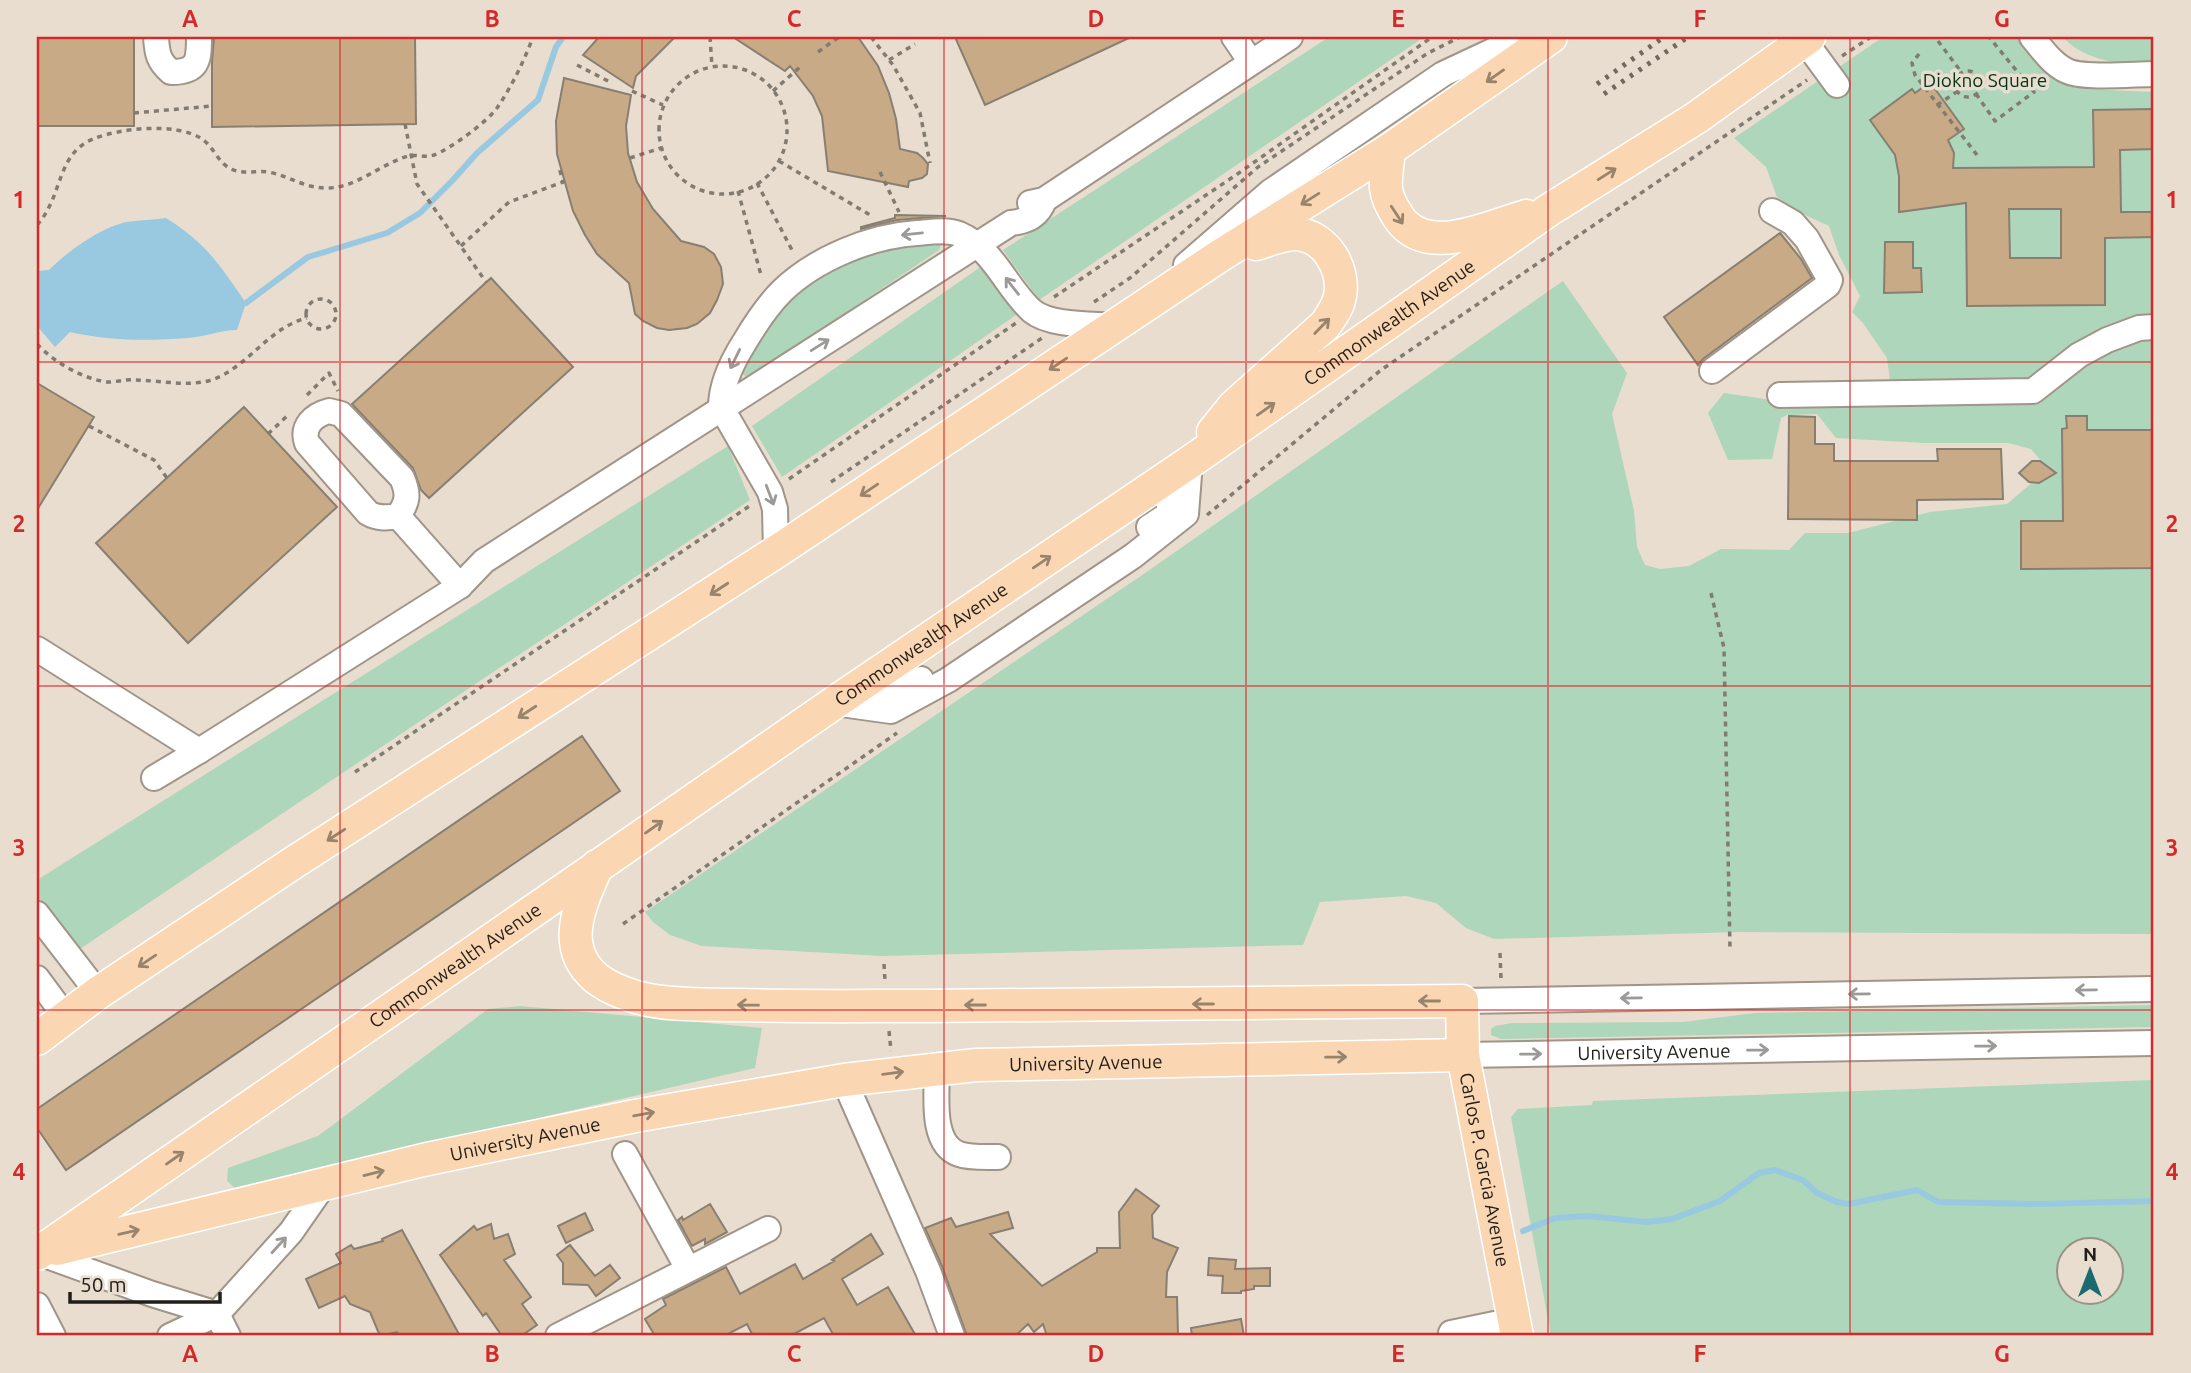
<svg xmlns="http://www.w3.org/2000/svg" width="2191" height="1373" viewBox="0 0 2191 1373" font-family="Ubuntu,sans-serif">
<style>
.green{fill:#aed6bb;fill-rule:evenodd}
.water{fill:#98c9e0}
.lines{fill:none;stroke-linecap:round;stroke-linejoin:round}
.stream{stroke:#98c9e0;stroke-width:6}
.building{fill:#c8ab86;stroke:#887f72;stroke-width:2;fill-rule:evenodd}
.minor-casing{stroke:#a09588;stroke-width:28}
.major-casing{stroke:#fff;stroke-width:35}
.path{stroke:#827b72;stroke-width:3.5;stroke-dasharray:5 5;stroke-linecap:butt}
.minor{stroke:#fff;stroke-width:24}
.major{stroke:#fad7b2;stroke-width:32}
.rail{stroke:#6f6961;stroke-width:5;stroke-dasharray:3.5 7;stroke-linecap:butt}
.oneway{stroke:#98846d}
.oneway2{stroke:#9b9a98}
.grid{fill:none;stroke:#d62828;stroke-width:2;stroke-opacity:0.55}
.labels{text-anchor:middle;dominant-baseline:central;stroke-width:7;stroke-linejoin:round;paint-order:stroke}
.park-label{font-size:19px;fill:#003419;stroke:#e8ddcf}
.street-label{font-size:19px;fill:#211e19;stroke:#e8ddcf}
.neatline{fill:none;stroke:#d62828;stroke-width:2.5}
.grid-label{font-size:23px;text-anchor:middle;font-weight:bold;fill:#d62828}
</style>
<rect width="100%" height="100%" fill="#e8ddcf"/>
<path class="green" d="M1329 37H1424L1039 300 1003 250Z
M1883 37H2021L2050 69 2086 89 2154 92V934L1739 932 1494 939 1466 928 1436 903 1406 896 1320 902 1303 945 883 956 702 946 670 935 653 922 645 912 1148 571 1563 281 1627 373 1612 414 1634 511 1637 547 1645 565 1660 569 1689 566 1721 549 1789 550 1805 533H1848L1930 512 2007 504 2048 469 2031 449 2008 443H1924L1836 438 1817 414 1787 415 1781 418 1772 459 1728 460 1708 413 1724 393 1811 406 1893 404 1887 358 1863 323 1852 312 1860 296 1839 255 1829 226 1805 215 1777 197 1766 167 1734 138Z
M2063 37H2154V66C2125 65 2083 61 2063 37Z
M939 240 941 245 939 250 752 376 746 377 742 373V367C778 312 806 275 870 251 890 243 917 244 939 240Z
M982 266 1016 315 782 477 752 426Z
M728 446 750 500 80 949 37 896V880Z
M2154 1005V1027L1501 1039 1491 1035V1029L1495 1026 1512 1023 1683 1022 1755 1013Z
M520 1006 762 1028 755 1068 235 1188 227 1181 228 1168 318 1136 488 1009Z
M2154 1080V1336H1551L1511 1117 1518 1109 1592 1105 1593 1101ZM2068 1250H2110V1292H2068Z"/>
<path class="water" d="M166 218C207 244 219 264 246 303L237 330C220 330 205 337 188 338 148 341 109 341 70 332L55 347 37 326V271L49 270C67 252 101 227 127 222 140 220 153 220 166 218Z"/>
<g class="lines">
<path class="stream" d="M246 303 308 257 387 233 420 213 452 181 477 153 538 100 556 47 563 37
M1523 1231 1555 1218 1588 1216 1646 1222 1672 1219 1720 1201 1759 1173 1775 1170 1803 1180 1817 1193 1837 1202 1849 1204 1917 1190 1938 1202 2040 1204 2154 1201"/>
</g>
<path class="building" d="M37 37H134V126H37Z
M214 37H415L416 124 212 127V62Z
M599 37H675L636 76 633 88 583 55Z
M733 37H858L878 66 889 93 896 119 900 149 917 153 923 158 928 164 927 174 922 178 909 181 908 187 828 171 822 116 813 96 790 66 785 71Z
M955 37H1131L985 105Z
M564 78 631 95 626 126 628 153 637 182 653 209 681 241 704 247 714 254 721 267 723 284 717 300 710 313 697 324 687 328 669 330 657 328 643 321 635 314 629 283 597 254 585 235 573 211 557 154 556 121Z
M1930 82 1964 129 1948 140 1954 153 1953 168 2094 167 2093 110 2154 109V149L2120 150 2121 212H2154V237L2105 238V305L1967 306 1966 203 1899 212V176L1895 155 1870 120 1912 89 1915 93ZM2009 209H2061V258H2010Z
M895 215 946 216 897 220 861 229V227L895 218Z
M1780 233 1801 259 1812 278 1703 359 1698 365 1664 317Z
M1885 242H1913V268H1921L1922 292 1884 293Z
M491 278 573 367 429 498 421 490 413 468 352 404Z
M37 383 94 417 37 510Z
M244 407 337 507 188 643 96 543Z
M1789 416 1815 417V444H1834V461H1938L1937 449H2001L2003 499 1917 500V520L1788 519Z
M2066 416H2087V430H2154V568L2021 569V521H2063L2062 429 2067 428Z
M2032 461H2040L2056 473 2039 483 2029 482 2019 473Z
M582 736 620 791 66 1170 37 1128V1109Z
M1136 1189 1159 1206 1152 1215 1153 1238 1178 1248 1167 1272 1166 1297H1177L1178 1336H1047L1043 1324 1034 1332 1028 1324 1015 1336H967L942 1266 925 1228 951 1218 956 1227 1008 1212 1013 1228 990 1234 1042 1286 1097 1252V1248H1120L1119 1212Z
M710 1204 727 1232 705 1244V1239L692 1246 678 1220 682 1217 683 1220Z
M585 1213 593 1230 566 1243 558 1226Z
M491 1224 494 1239 508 1234 515 1254 504 1260 531 1297 522 1304 537 1325 521 1336H502L486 1313 483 1316 440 1255 474 1226 477 1230Z
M402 1230 460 1336H400L397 1332 380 1336 370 1312 350 1304 345 1296 319 1308 306 1279 341 1263 336 1254 351 1245 354 1249 383 1241 382 1239Z
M871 1234 883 1254 842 1279 857 1305 888 1287 916 1336H834L824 1318 790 1336H753L747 1324 724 1336H655L645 1319 666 1305 663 1299 726 1267 740 1294 795 1264 803 1279 834 1261 832 1260Z
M570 1245 595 1276 610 1265 620 1278 596 1296 588 1285 563 1284V1263L557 1255Z
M1209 1258 1236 1260 1235 1269 1270 1268V1286H1254V1289L1241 1291V1293H1222L1223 1276 1208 1275Z
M1241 1319 1244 1336H1192L1191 1328Z"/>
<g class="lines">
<g class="minor-casing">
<g id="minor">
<path d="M156 37C157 53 158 61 171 72 198 72 199 61 199 37"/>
<path d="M1234 37 1251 62"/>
<path d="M2032 37C2042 49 2052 64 2067 71 2084 79 2134 74 2154 74"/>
<path d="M1804 40 1837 85"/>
<path d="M1030 203 1044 200 1290 37"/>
<path d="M1186 265 1270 192 1443 74 1522 37"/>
<path d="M1712 371 1828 285 1830 280 1807 239 1793 223 1772 211"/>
<path d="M1780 395 2033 391 2079 355 2107 340 2139 328 2154 327"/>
<path d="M329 411 341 414 402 478C409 494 408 502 398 516 388 518 378 519 368 513L307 443C301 426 314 415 329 411Z"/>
<path d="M398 516 460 586"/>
<path d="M1149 527 1169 514V476"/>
<path d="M776 552 775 509 770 492 721 407C721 385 732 362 744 343 754 326 767 306 782 291 815 259 870 236 917 233 930 232 947 229 959 234 995 250 1006 288 1032 311 1050 326 1093 324 1115 326L1119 323"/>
<path d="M37 649 199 751 460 586 484 561 1011 223C1027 221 1039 216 1044 200"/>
<path d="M864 683 899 694 921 679"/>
<path d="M834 703 891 711 948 680 1133 556 1186 514 1190 462"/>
<path d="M154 778 199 751"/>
<path d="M37 914 98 993"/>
<path d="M37 978 65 1016"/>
<path d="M1462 1001 2154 989"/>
<path id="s1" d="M1463 1055 2154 1043"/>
<path d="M937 1069C937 1094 930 1144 959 1154 970 1158 986 1157 998 1157"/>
<path d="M844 1080 928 1271 952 1336"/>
<path d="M625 1154 688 1269"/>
<path d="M39 1253 152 1294 217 1314 228 1336"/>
<path d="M37 1305 53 1336"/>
<path d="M1451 1333 1514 1320"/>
<path d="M170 1336 217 1314 291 1232 323 1186"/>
<path d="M558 1336 768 1229"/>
</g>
</g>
<g class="major-casing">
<g id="major">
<path d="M1389 150C1388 162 1385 176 1386 188 1387 199 1393 209 1399 218 1427 258 1488 227 1526 216"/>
<path d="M1213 432 1234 406 1325 325C1331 316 1338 308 1340 296 1345 270 1327 237 1298 234 1284 233 1269 240 1256 244"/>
<path id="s2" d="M597 866C582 901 558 946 596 978 610 989 632 997 649 1000 678 1006 709 1004 739 1005 800 1007 862 1006 923 1006 1103 1004 1283 1001 1462 1001L1463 1055 1517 1336"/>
<path d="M37 1039 98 993 293 863 776 552 1221 255 1389 150 1551 37"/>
<path id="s3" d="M57 1249 423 1160 635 1116 844 1080 976 1065 1463 1055"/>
<path id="s4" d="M37 1254 834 703 1190 462 1549 210 1696 118 1809 37"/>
</g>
</g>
<path class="path" d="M710 37 712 67
M871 37 893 65 920 113 930 163
M1938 41 1962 73
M818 52 839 37
M1919 54 1912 63 1915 75 1977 155
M1842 56 1871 37
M889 60 915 44
M577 65 612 83
M659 130a64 64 0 1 1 128 0a64 64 0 1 1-128 0Z
M1955 84a13 13 0 1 1 26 0a13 13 0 1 1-26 0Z
M632 91 663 105
M773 91 800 67
M1976 94 1995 121 2034 92 1989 37
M1937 105 1958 91
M134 113 212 106
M405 124 417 184 486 282
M630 158 661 148
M779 161 870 215
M880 172 899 212
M757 183 793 252
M738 191 761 275
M37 225C63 197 56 154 93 139 120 128 177 122 202 139 214 147 218 163 231 169 244 175 255 170 268 172 290 176 305 189 329 188 357 187 381 164 408 156 416 154 425 158 434 155 450 149 487 122 497 108 512 86 524 61 533 37
M461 246 509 202 563 182 559 167
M1054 297 1236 175 1432 37
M306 314a15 15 0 1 1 30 0a15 15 0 1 1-30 0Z
M1094 302 1130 278 1258 167 1428 53 1460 37
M37 344C53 361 78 376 101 381 111 384 123 379 133 380 163 380 197 390 223 375 254 358 272 327 307 318
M307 395 329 373 338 391
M89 426 154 460 167 478
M268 434 287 416
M789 479 1016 323
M831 482 1042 338
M1207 515 1381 370 1807 80
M1711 593 1724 648 1730 949
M355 772 751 505
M623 924 897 733
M1500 953 1501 979
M884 964 885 981
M889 1031 891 1051"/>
<use href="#minor" class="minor"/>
<use href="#major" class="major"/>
<path class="rail" d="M1597 84 1664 37
M1604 94 1688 37"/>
</g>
<defs><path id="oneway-shaft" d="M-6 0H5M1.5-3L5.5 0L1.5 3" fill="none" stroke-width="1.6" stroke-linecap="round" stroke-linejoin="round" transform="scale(1.75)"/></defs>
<g class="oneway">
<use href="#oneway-shaft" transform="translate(1495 76) rotate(145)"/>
<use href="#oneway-shaft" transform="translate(1607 174) rotate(-32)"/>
<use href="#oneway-shaft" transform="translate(1310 199) rotate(148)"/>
<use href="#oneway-shaft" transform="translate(1397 215) rotate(57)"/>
<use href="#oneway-shaft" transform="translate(1322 326) rotate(-46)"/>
<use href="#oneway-shaft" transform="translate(1058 364) rotate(146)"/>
<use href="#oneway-shaft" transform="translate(1266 409) rotate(-35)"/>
<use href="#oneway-shaft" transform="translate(869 490) rotate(146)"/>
<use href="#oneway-shaft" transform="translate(1042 562) rotate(-34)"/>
<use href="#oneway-shaft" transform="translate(719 589) rotate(147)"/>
<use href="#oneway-shaft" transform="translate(527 712) rotate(147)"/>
<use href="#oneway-shaft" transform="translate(654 827) rotate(-35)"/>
<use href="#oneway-shaft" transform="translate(336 835) rotate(147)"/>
<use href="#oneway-shaft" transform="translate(147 961) rotate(146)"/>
<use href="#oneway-shaft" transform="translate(1429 1001) rotate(180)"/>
<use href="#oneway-shaft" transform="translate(1203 1004) rotate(180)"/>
<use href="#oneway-shaft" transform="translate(748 1005) rotate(-179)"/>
<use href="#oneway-shaft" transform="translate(975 1005) rotate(180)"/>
<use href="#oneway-shaft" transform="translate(1336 1057) rotate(-1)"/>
<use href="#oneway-shaft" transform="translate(893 1073) rotate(-7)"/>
<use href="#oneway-shaft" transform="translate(644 1114) rotate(-10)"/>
<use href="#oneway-shaft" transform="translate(175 1158) rotate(-35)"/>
<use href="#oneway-shaft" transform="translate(374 1173) rotate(-14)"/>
<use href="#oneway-shaft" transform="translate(129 1232) rotate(-13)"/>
</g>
<g class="oneway2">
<use href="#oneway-shaft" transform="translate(912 234) rotate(174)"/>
<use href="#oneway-shaft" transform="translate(1012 286) rotate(-128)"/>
<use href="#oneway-shaft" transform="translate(820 345) rotate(-32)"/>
<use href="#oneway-shaft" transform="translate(735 359) rotate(116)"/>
<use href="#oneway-shaft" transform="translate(770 495) rotate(69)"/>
<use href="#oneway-shaft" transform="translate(2086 990) rotate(179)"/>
<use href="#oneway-shaft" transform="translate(1859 994) rotate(179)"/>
<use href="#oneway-shaft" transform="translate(1631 998) rotate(179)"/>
<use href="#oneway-shaft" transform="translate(1986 1046) rotate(-1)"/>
<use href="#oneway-shaft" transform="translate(1758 1050) rotate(-1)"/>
<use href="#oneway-shaft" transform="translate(1531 1054) rotate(-1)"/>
<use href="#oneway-shaft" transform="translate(279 1245) rotate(-48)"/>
</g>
<path class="grid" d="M340 37V1336M642 37V1336M944 37V1336M1246 37V1336M1548 37V1336M1850 37V1336M37 362H2154M37 686H2154M37 1010H2154"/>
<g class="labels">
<g class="park-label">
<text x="1985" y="80">Diokno Square</text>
</g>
<g class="street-label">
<text stroke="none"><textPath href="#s4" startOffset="1642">Commonwealth Avenue</textPath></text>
<text stroke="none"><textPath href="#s4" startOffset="1074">Commonwealth Avenue</textPath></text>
<text stroke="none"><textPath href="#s4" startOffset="508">Commonwealth Avenue</textPath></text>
<text stroke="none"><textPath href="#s1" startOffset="191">University Avenue</textPath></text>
<text stroke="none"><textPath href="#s3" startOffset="1048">University Avenue</textPath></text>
<text stroke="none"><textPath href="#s3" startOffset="481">University Avenue</textPath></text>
<text stroke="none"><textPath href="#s2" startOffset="1164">Carlos P. Garcia Avenue</textPath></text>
</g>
</g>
<rect width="2191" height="1373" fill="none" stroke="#e8ddcf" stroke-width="77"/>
<g transform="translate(2090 1271)"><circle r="33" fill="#e8ddcf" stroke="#989186" stroke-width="2"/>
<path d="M0-5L12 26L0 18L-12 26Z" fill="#1c696f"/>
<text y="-10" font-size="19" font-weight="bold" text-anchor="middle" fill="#211e19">N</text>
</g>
<path d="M70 1292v10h150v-10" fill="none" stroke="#211e19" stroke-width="3.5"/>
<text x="80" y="1292" font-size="21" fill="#211e19" stroke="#e8ddcf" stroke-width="5" paint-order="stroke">50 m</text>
<rect x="38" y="38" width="2114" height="1296" class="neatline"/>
<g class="grid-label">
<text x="190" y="27">A</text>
<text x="492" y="27">B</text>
<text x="794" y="27">C</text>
<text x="1096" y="27">D</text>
<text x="1398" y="27">E</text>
<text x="1700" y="27">F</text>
<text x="2002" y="27">G</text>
<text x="19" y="208">1</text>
<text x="2172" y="208">1</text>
<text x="19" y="532">2</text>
<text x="2172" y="532">2</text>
<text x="19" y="856">3</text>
<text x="2172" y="856">3</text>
<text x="19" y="1180">4</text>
<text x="2172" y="1180">4</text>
<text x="190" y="1362">A</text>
<text x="492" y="1362">B</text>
<text x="794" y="1362">C</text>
<text x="1096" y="1362">D</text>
<text x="1398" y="1362">E</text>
<text x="1700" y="1362">F</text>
<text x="2002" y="1362">G</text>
</g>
</svg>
